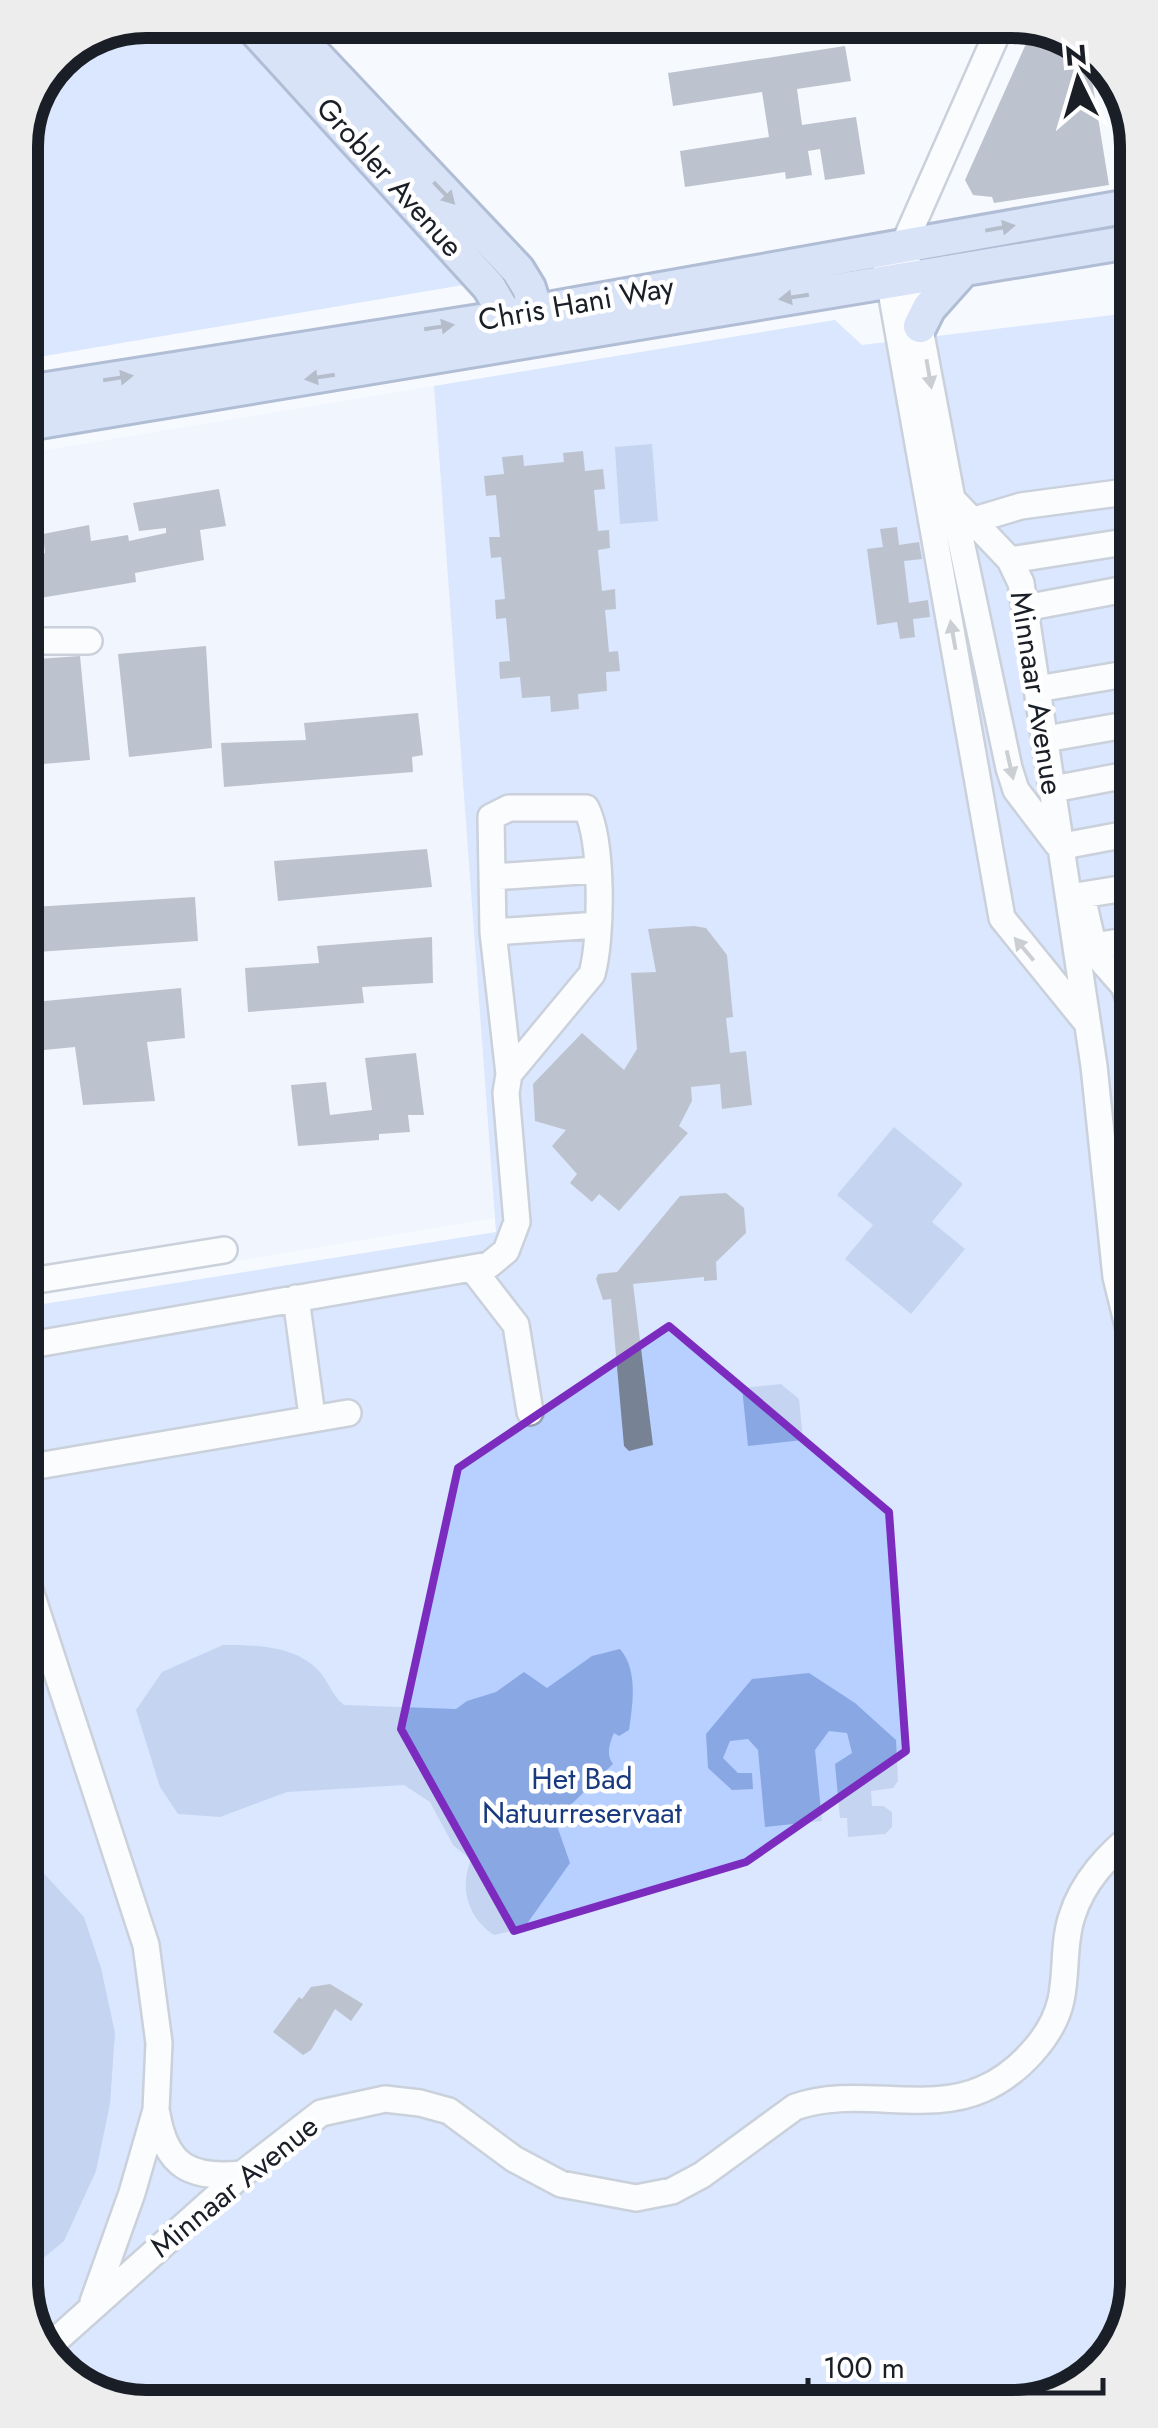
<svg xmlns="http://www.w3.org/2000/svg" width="1158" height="2428" viewBox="0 0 1158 2428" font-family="Jost,sans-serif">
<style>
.built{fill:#eaf0fc}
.green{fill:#b8d0ff}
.water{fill:#89a7e3}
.building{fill:#788295}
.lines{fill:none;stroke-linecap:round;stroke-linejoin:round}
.minor-casing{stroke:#949fb2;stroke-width:30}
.major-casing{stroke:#5c74a3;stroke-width:38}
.minor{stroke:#fff;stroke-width:25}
.major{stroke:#b3c8f1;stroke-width:32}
.oneway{fill:#66738c}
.oneway2{fill:#989a9d}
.marked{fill:none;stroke:#7b2cbf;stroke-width:8;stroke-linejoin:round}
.labels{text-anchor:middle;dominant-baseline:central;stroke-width:9;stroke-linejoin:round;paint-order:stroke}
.street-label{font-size:30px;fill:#1a1e26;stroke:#fff}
.park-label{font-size:30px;fill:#1a3a7f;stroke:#fff}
.rim{fill:none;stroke:#1a1e26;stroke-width:12}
</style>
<rect width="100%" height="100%" fill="#f6f9fd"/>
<path class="built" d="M434 386 495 1218 25 1296 22 454Z"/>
<path class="green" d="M146 20H221L469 284 21 360 20 138 57 56Z
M1130 313 1138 2283 1116 2353 1060 2399 137 2408 70 2382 29 2330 25 1307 496 1232 434 386 835 320 862 345Z"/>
<path class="water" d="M652 444 658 521 620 524 615 447Z
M894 1127 963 1184 932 1222 965 1249 911 1314 845 1259 873 1225 837 1195Z
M781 1384 799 1399 803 1440 748 1446 742 1388Z
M223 1645C253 1645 291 1645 315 1667 328 1678 331 1695 344 1705L456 1709 467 1701 496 1692 524 1672 547 1688 592 1656 620 1649C638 1670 633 1703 629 1730L619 1736 614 1733C609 1744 606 1755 613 1764L555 1820 570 1863 524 1928 494 1935C468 1918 459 1888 471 1860L453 1845 430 1802 404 1785 287 1792 220 1817 178 1814 160 1787 136 1710 162 1672Z
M809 1673 855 1703 896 1740 898 1781 893 1788 871 1791 872 1806H883L892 1812V1827L885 1834 848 1837 847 1818H840L835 1764 852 1753 847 1733 829 1731 815 1750 822 1821 765 1827 758 1750 748 1739 730 1741 723 1758 738 1773H752L753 1789 732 1790 708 1768 706 1734 752 1679Z
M27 1855 84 1917 101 1968 115 2033 110 2104 96 2171 64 2241 29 2270Z"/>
<path class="building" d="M1029 37 1089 62 1109 185 994 203 992 197 973 195 965 180Z
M845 46 851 81 797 89 802 125 856 117 865 174 825 180 820 149 808 151 812 175 786 179 785 172 685 187 680 151 769 137 762 92 673 106 668 73Z
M583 451 585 471 603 469 605 489 594 490 598 531 609 530 610 548 598 550 602 591 615 589 616 609 605 610 609 652 618 651 620 671 606 672 607 691 578 694 579 709 551 712 550 696 522 698 520 677 500 679 499 662 510 661 506 618 496 619 495 600 505 599 501 557 491 558 489 537H500L496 495 486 496 484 476 504 474 502 457 523 455 524 466 564 462 563 453Z
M219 489 226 526 200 530 204 560 135 573 136 582 22 601V556L45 553 43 534 89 525 91 541 128 535 129 541 166 533V528L139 531 133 503Z
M897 527 899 545 919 542 922 559 904 561 909 603 928 600 930 617 913 619 915 637 900 639 897 622 877 625 867 549 883 547 880 529Z
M206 646 212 748 129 757 118 654Z
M80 656 90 760 43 764 37 659Z
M418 713 423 755 412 757 413 772 224 787 221 743 306 740 304 723Z
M427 849 432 887 278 901 274 861Z
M195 897 198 941 37 952 33 907Z
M694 926 706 928 727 955 733 1017 726 1018 730 1053 746 1051 752 1105 722 1109 720 1084 691 1087 692 1101 679 1126 688 1133 619 1211 599 1194 592 1202 570 1183 577 1174 552 1146 566 1130 535 1121 533 1084 582 1033 624 1070 637 1049 631 973 656 972 648 929Z
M432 937 433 983 362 987 364 1003 248 1012 245 968 319 963 317 946Z
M181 988 185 1038 147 1042 155 1101 83 1105 75 1047 44 1050 43 1033 24 1034V1003Z
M416 1053 424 1115H408L410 1132 379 1134V1140L298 1146 291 1085 326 1082 330 1115 372 1110 365 1058Z
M726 1193 744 1208 746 1233 716 1262 717 1280 704 1281V1277L633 1284 653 1445 629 1451 624 1446 611 1299 603 1300 596 1279 598 1274 617 1272 680 1196Z
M330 1984 363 2004 351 2021 335 2009 311 2050 303 2055 273 2032 299 1997 302 1999 311 1987Z"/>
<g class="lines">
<g class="minor-casing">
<path id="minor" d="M1003 20 904 244 952 499 1009 768 1016 790 1057 844
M1008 20 1094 53
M886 263 1002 918 1087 1023
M952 499 1010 560 1021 583 1094 1066 1116 1277 1134 1350
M971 521 1021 506 1118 493 1130 496
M1010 560 1131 541
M1025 608 1131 588
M22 641H89
M1049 687 1131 673
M1057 737 1131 724
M1064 787 1132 774
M1074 844 1132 833
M492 877 596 870
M1082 895 1132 887
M1084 905 1095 953 1124 986 1133 1011
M493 932 598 925
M1093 946 1132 940
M472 1268 516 1325 530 1412
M25 1282 224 1250
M296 1298 312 1416
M25 1346 489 1265 506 1251 517 1222 506 1093 509 1074 592 974C602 938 603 841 586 808H509L491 817 493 932 509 1074
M26 1468 348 1413
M26 1578 146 1945 159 2043 156 2110 132 2193 93 2302
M157 2114C166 2167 191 2179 242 2174
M45 2350 242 2174 321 2113 385 2099 420 2103 449 2111 514 2159 561 2184 636 2198 672 2191 702 2175 795 2107C856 2085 925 2115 983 2089 1017 2074 1053 2037 1061 2000 1067 1973 1063 1942 1072 1916 1083 1881 1108 1855 1136 1832"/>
</g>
<g class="major-casing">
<path id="major" d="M246 20 489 287 514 330
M282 20 518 270 529 288 542 331
M920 326 929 308 963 270
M21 393 480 321 1129 206
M21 425 1129 242"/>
</g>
<use href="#minor" class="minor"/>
<use href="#major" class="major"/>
</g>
<defs><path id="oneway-solid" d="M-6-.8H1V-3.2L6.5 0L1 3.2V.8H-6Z" transform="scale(2.5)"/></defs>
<g class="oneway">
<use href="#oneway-solid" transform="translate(444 193) rotate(46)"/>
<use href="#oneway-solid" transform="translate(1000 228) rotate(-10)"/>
<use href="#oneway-solid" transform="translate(794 297) rotate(171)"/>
<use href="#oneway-solid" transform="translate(439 327) rotate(-9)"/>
<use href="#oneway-solid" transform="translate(320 377) rotate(171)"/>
<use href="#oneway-solid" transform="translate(118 378) rotate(-9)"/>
</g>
<g class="oneway2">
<use href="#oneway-solid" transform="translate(929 374) rotate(80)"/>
<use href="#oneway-solid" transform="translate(953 635) rotate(-100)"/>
<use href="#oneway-solid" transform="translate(1010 765) rotate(77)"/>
<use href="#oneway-solid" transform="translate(1024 949) rotate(-130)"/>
</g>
<path d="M0 0H1158V2428H0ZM669 1326 889 1512 906 1751 746 1862 514 1931 401 1729 458 1468Z" fill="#f6f9fd" fill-opacity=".55" fill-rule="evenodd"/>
<path class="marked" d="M669 1326 889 1512 906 1751 746 1862 514 1931 401 1729 458 1468Z"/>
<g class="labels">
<g class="street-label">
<text transform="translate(390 177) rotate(48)">Grobler Avenue</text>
<text transform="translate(576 303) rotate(-10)">Chris Hani Way</text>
<text transform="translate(1037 693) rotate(81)">Minnaar Avenue</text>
<text transform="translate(234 2186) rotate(-39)">Minnaar Avenue</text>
</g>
<g class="park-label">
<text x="582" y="1778">Het Bad<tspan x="582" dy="34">Natuurreservaat</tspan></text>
</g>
</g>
<path d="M0 0H1158V2428H0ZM146 38H1012A108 108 0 0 1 1120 146V2282A108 108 0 0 1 1012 2390H146A108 108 0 0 1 38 2282V146A108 108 0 0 1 146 38Z" fill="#ededee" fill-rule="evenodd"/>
<path class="rim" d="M146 38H1012A108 108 0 0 1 1120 146V2282A108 108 0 0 1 1012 2390H146A108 108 0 0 1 38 2282V146A108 108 0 0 1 146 38Z"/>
<g transform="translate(1078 80) rotate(355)" stroke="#ffffff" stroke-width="8" paint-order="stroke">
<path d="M0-8L18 38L0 25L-18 38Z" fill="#1a1e26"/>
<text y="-15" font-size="28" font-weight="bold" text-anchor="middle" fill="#1a1e26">N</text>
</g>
<path d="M808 2378v15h295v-15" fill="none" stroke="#1a1e26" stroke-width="5"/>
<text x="823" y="2378" font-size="30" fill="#1a1e26" stroke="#ffffff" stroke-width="8" paint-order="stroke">100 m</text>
</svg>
